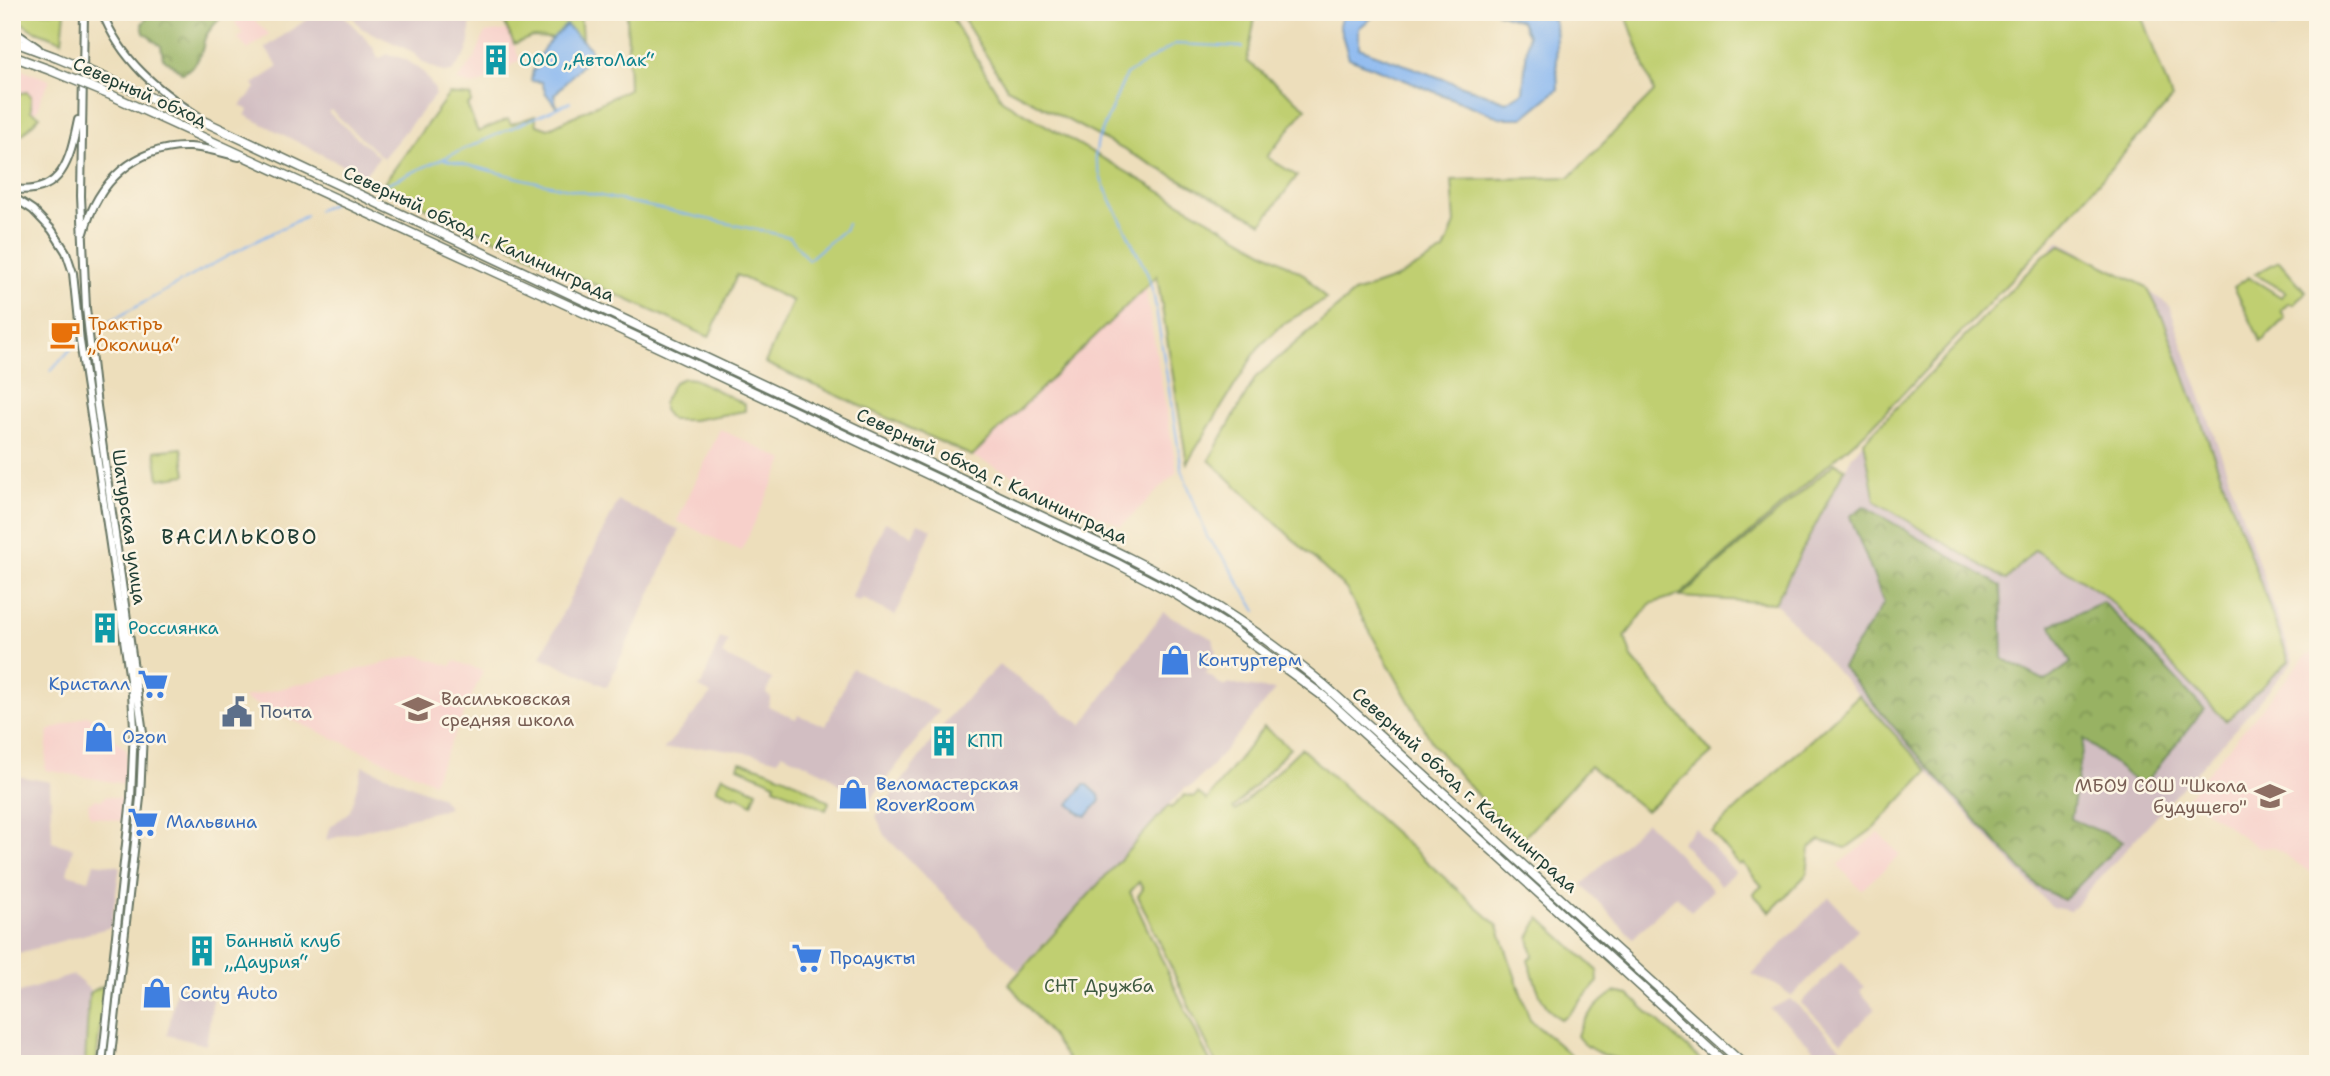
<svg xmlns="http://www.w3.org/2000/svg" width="2330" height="1076" viewBox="0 0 2330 1076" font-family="'Shantell Sans',sans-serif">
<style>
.built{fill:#f7d0ca}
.industrial{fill:#d2bec2}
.green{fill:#c0cf71;stroke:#708652;stroke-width:2}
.forest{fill:url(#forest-crowns);stroke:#5c784c;stroke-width:2}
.water{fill:#86b6f1;stroke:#527a92;stroke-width:2}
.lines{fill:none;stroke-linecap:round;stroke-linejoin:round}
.stream{stroke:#86b6f1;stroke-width:2}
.primary-casing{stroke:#677563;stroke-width:10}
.highway-casing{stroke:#677563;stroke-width:11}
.primary{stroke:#fff;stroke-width:6}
.highway{stroke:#fff;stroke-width:8}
.highway-bridge-casing{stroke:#677563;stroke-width:11;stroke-linecap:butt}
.highway-bridge{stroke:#fff;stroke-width:8}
.labels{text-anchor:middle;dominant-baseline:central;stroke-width:5;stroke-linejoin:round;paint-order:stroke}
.culture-label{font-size:18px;fill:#0d838f;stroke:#fcf5e5;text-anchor:start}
.street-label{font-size:18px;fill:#1f3d34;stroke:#fcf5e5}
.food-label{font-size:18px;fill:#c56008;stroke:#fcf5e5;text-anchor:start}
.shop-label{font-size:18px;fill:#366cbe;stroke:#fcf5e5;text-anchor:start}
.education-label{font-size:18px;fill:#785e54;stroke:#fcf5e5;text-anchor:start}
.service-label{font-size:18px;fill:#4e5e75;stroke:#fcf5e5;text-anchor:start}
.park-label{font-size:18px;fill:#3f5a40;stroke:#fcf5e5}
.quarter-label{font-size:21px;letter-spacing:2px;fill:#1f3d34;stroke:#fcf5e5}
</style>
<defs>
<pattern id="forest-crowns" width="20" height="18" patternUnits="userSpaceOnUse" patternTransform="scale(1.75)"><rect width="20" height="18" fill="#98b263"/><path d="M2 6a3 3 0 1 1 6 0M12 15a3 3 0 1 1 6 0" fill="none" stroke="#7b9252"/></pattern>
</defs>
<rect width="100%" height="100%" fill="#fcf5e5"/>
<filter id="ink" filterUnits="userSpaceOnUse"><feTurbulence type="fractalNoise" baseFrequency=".0143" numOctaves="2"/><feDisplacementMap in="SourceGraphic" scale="14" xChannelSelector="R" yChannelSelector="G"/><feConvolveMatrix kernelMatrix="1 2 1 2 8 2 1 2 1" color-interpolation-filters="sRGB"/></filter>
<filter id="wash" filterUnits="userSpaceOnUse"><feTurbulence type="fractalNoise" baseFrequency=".00686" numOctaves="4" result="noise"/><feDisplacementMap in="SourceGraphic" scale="28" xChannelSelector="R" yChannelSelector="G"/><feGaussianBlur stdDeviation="1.57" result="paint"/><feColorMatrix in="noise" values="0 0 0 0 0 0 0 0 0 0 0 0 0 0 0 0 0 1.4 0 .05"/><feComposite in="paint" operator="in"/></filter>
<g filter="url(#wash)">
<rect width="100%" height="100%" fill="#eddebb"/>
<path class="built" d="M246 12 269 34 248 50 238 38 243 34 235 23Z
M508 30 520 60 484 82 473 85 457 81 475 57 485 33Z
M12 66 50 80 40 99 39 108 12 132Z
M1145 287 1177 472 1121 526 972 456Z
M720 429 784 460 741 551 677 521Z
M2318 649V878L2274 847 2259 848 2187 797 2308 653 2309 655Z
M417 655 451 666 455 661 483 671 433 782 242 698Z
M88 715 127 750 124 784 45 770 48 731Z
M106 796 124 799 121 821 90 816 88 803 95 799 101 800Z
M1879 833 1900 855 1861 890 1839 866 1840 863Z"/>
<path class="industrial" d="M318 12H341L374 48 378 59 388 54 405 59 424 73 435 90V95L383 158 331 110 328 112 379 157 364 176 245 115 249 110 240 106 256 88 253 84 279 67 265 48Z
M349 12H471L469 45 466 54 452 72H443L424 63 411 51 361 28Z
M2059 241 2143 287 2169 305 2293 661 2237 727 2070 911 2052 907 2040 895 1775 603 1852 456 1874 429Z
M618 501 680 530 607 687 541 657Z
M885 522 912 535 918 523 932 529 895 616 862 598 859 602 851 598Z
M1163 612 1213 639 1216 652 1208 661 1203 658 1200 661 1209 669 1206 673 1224 687 1229 684 1275 690 1206 773H1204L1191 787 1185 788 1018 971 886 837 876 816 951 715 999 665 1082 725Z
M720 638 728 641 722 655 772 679 766 694 771 697 768 706 796 719 798 715 826 726 852 668 939 711 865 807 827 774 782 753 778 760 760 755 711 747 663 750 711 694 698 687 701 686Z
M363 766 442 798 449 808 326 840 329 828 350 811Z
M12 775 50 782 52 842 73 848 67 874 89 880 94 863 120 866 111 927 12 955Z
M1646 822 1713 890 1691 911 1676 896 1633 938 1582 885Z
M1695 828 1735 872 1720 885 1681 842Z
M1829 897 1858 929 1792 996 1780 987 1752 974Z
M1842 962 1864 987 1860 991 1875 1009 1841 1042 1801 1003Z
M73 975 97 996 89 1064H12V995Z
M177 986 213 999 206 1045 167 1035Z
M1790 999 1811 1017 1856 1064H1828L1794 1029 1770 1009Z"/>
<path class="green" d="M12 12H65L62 41 31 29 12 16Z
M500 12H580L582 40 532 37 514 44Z
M627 12H948L1002 100 1305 275 1326 299 1283 324 1258 348 1187 463 1157 276 972 456 765 363 793 301 737 275 709 337 381 187 449 94 471 96V103L467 105 478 132 508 119 511 124 535 116 537 125 548 129 629 89Z
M959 12H1256L1247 61 1306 108 1267 157 1297 176 1262 223 1007 88Z
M1625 12H2140L2172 99 2030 260 1871 427 1681 594 1650 604 1625 637 1632 658 1712 753 1646 811 1590 766 1519 843 1434 746 1346 589 1209 460 1256 377 1354 293 1394 279 1444 251 1455 223 1452 180 1570 177 1654 92Z
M27 92 31 96V111L40 116 24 133 12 141 14 94Z
M2061 245 2147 287 2165 323 2289 661 2226 721 2106 596 2035 550 2006 580 1875 501 1864 441 2044 255Z
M2279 261 2306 292 2293 305 2289 303 2281 310 2285 318 2261 342 2234 287 2249 277 2281 297 2286 292 2255 274Z
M684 378 694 379 745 404V411L693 420H671L663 410V403L674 382Z
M182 448 186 475 159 479 155 451Z
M1835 463 1845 468 1775 603 1680 597Z
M1859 695 1928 771 1874 828 1846 848 1820 840 1810 848 1807 874 1770 912 1753 894 1762 886 1742 863 1739 865 1712 832Z
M1264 727 1290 748 1233 809 1236 811 1301 748 1498 926 1530 1020 1574 1058 1591 1064H1216L1138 896 1143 889 1139 882 1130 892 1211 1064H1071L1050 1034 1009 984 1168 806 1171 808 1185 795 1194 797 1198 793 1207 800Z
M740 762C772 769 802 784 829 802L826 810 774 787 775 783 738 767Z
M722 776 757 791 752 804 736 795 734 797 716 789Z
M1540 918 1597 970 1598 982 1569 1014 1561 1019C1540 1008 1535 980 1528 959L1533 956 1529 938Z
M105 985 96 1064H85L89 993Z
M1614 992 1629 995 1705 1064C1671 1064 1599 1068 1577 1036 1581 1020 1600 1001 1614 992Z"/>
<path class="forest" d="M151 12H216L221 17C215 24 206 32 204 41 202 55 197 65 183 73L163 58 161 46 144 33 142 24Z
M1864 506 2001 586 2003 659 2046 681 2071 663 2051 625 2103 602 2204 709 2142 787 2084 739 2071 819 2123 841 2064 900 2038 887 1949 791 1842 667 1884 603 1850 516Z"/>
<path class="water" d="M1344 12H1379L1359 28V48L1506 102 1523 92 1528 35 1521 21 1496 12H1548L1555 23 1558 89 1523 118H1501L1349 58 1339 25Z
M566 25 590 48 591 55 554 95 557 108 545 92 542 82 531 81 533 70 537 68C538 49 553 38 566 25Z
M1084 785H1088L1099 795 1100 801 1087 816 1081 814 1069 804Z"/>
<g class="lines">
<path class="stream" d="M2246 12 2274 27 2286 23
M1243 47 1175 44 1126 75 1098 140 1095 157 1102 182 1148 275 1154 297 1182 470 1208 539 1226 561 1256 611
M443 159 532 181 790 237 808 260 844 230 847 224
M370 186 386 184 570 102
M318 210 332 204
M91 332 244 247 306 216
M51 371 78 341"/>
</g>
</g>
<g filter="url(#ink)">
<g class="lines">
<g class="primary-casing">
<path id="primary" d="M84 12 81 196 86 308 97 406 143 733 140 798 110 1064
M102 12C121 60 156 89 198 116
M12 30 38 48
M12 189C63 196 70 159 78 120
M12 196 33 210 52 230 66 252 73 273 80 341 132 694 134 727 131 798 102 1064
M84 233C97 182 136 145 190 147 207 148 223 153 239 157"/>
</g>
<g class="highway-casing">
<path id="highway" d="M12 41 55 57
M12 56 50 70
M118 83 214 126 1024 508C1083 536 1144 563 1201 597 1244 622 1284 652 1323 684L1743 1064
M113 96 613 326 1116 563 1177 595 1232 629 1323 696 1726 1064"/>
</g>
<use href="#primary" class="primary"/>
<use href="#highway" class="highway"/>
<g class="highway-bridge-casing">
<path id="highway-bridge" d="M55 57 118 83
M50 70 113 96"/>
</g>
<use href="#highway-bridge" class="highway-bridge"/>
</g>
</g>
<defs>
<g id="building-bare" transform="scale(2.415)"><path d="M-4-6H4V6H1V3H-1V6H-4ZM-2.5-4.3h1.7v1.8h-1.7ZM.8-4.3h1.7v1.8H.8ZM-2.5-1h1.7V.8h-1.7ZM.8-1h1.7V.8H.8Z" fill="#0f9aa8" stroke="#fcf5e5" stroke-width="2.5" paint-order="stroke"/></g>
<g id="cafe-bare" transform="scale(2.415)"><path d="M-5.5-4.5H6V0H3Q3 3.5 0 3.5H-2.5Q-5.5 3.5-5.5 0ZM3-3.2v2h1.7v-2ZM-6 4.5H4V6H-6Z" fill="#e8710a" stroke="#fcf5e5" stroke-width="2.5" paint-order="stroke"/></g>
<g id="shop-bare" transform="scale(2.415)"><path d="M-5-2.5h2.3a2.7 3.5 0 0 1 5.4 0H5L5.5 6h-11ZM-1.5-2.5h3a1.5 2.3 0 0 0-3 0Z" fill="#3f7fe0" stroke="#fcf5e5" stroke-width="2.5" paint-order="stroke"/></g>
<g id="supermarket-bare" transform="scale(2.415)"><path d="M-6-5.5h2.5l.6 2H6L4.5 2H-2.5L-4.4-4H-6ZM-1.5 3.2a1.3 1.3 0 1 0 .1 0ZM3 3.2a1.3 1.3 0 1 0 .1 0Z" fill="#3f7fe0" stroke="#fcf5e5" stroke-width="2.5" paint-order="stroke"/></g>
<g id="school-bare" transform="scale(2.415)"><path d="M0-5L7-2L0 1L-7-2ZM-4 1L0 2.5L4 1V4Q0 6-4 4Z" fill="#8d6e63" stroke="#fcf5e5" stroke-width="2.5" paint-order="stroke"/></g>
<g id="civic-bare" transform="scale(2.415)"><path d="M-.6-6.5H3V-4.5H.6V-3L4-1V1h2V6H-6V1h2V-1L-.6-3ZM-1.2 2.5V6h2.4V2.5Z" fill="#5c6f8a" stroke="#fcf5e5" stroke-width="2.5" paint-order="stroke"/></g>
</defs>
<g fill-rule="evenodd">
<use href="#building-bare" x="496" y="60"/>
<use href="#cafe-bare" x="65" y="334"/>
<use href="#building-bare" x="105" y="628"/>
<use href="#shop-bare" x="1175" y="660"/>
<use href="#supermarket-bare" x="153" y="684"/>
<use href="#school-bare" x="418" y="709"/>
<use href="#civic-bare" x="237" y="712"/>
<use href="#shop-bare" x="99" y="737"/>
<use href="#building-bare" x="944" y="741"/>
<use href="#shop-bare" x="853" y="794"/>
<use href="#school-bare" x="2270" y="796"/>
<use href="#supermarket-bare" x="143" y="822"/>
<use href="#building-bare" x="202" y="951"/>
<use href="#supermarket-bare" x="807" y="958"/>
<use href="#shop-bare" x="157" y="993"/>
</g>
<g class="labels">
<g class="culture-label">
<text x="519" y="60">ООО „АвтоЛак“</text>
<text x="128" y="628">Россиянка</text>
<text x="967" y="741">КПП</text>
<text x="225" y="941">Банный клуб<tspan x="225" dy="21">„Даурия“</tspan></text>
</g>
<g class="street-label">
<text transform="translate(140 92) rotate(24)">Северный обход</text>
<text transform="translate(479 234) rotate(25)">Северный обход г. Калининграда</text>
<text transform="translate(992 476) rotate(25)">Северный обход г. Калининграда</text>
<text transform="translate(129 527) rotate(82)">Шатурская улица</text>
<text transform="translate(1465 790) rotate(42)">Северный обход г. Калининграда</text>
</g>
<g class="food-label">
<text x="88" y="324">Трактiръ<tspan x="88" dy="21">„Околица“</tspan></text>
</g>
<g class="shop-label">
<text x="1198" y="660">Контуртерм</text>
<text x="130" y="684" text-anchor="end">Кристалл</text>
<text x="122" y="737">Ozon</text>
<text x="876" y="784">Веломастерская<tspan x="876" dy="21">RoverRoom</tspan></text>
<text x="166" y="822">Мальвина</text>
<text x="830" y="958">Продукты</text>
<text x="180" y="993">Conty Auto</text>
</g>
<g class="education-label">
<text x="441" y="699">Васильковская<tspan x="441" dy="21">средняя школа</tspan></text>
<text x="2247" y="786" text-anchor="end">МБОУ СОШ "Школа<tspan x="2247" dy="21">будущего"</tspan></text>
</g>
<g class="service-label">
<text x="260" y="712">Почта</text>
</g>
<g class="park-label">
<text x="1099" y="986">СНТ Дружба</text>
</g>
<g class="quarter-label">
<text x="240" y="537">ВАСИЛЬКОВО</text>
</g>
</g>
<rect width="2330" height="1076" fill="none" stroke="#fcf5e5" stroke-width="42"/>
</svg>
